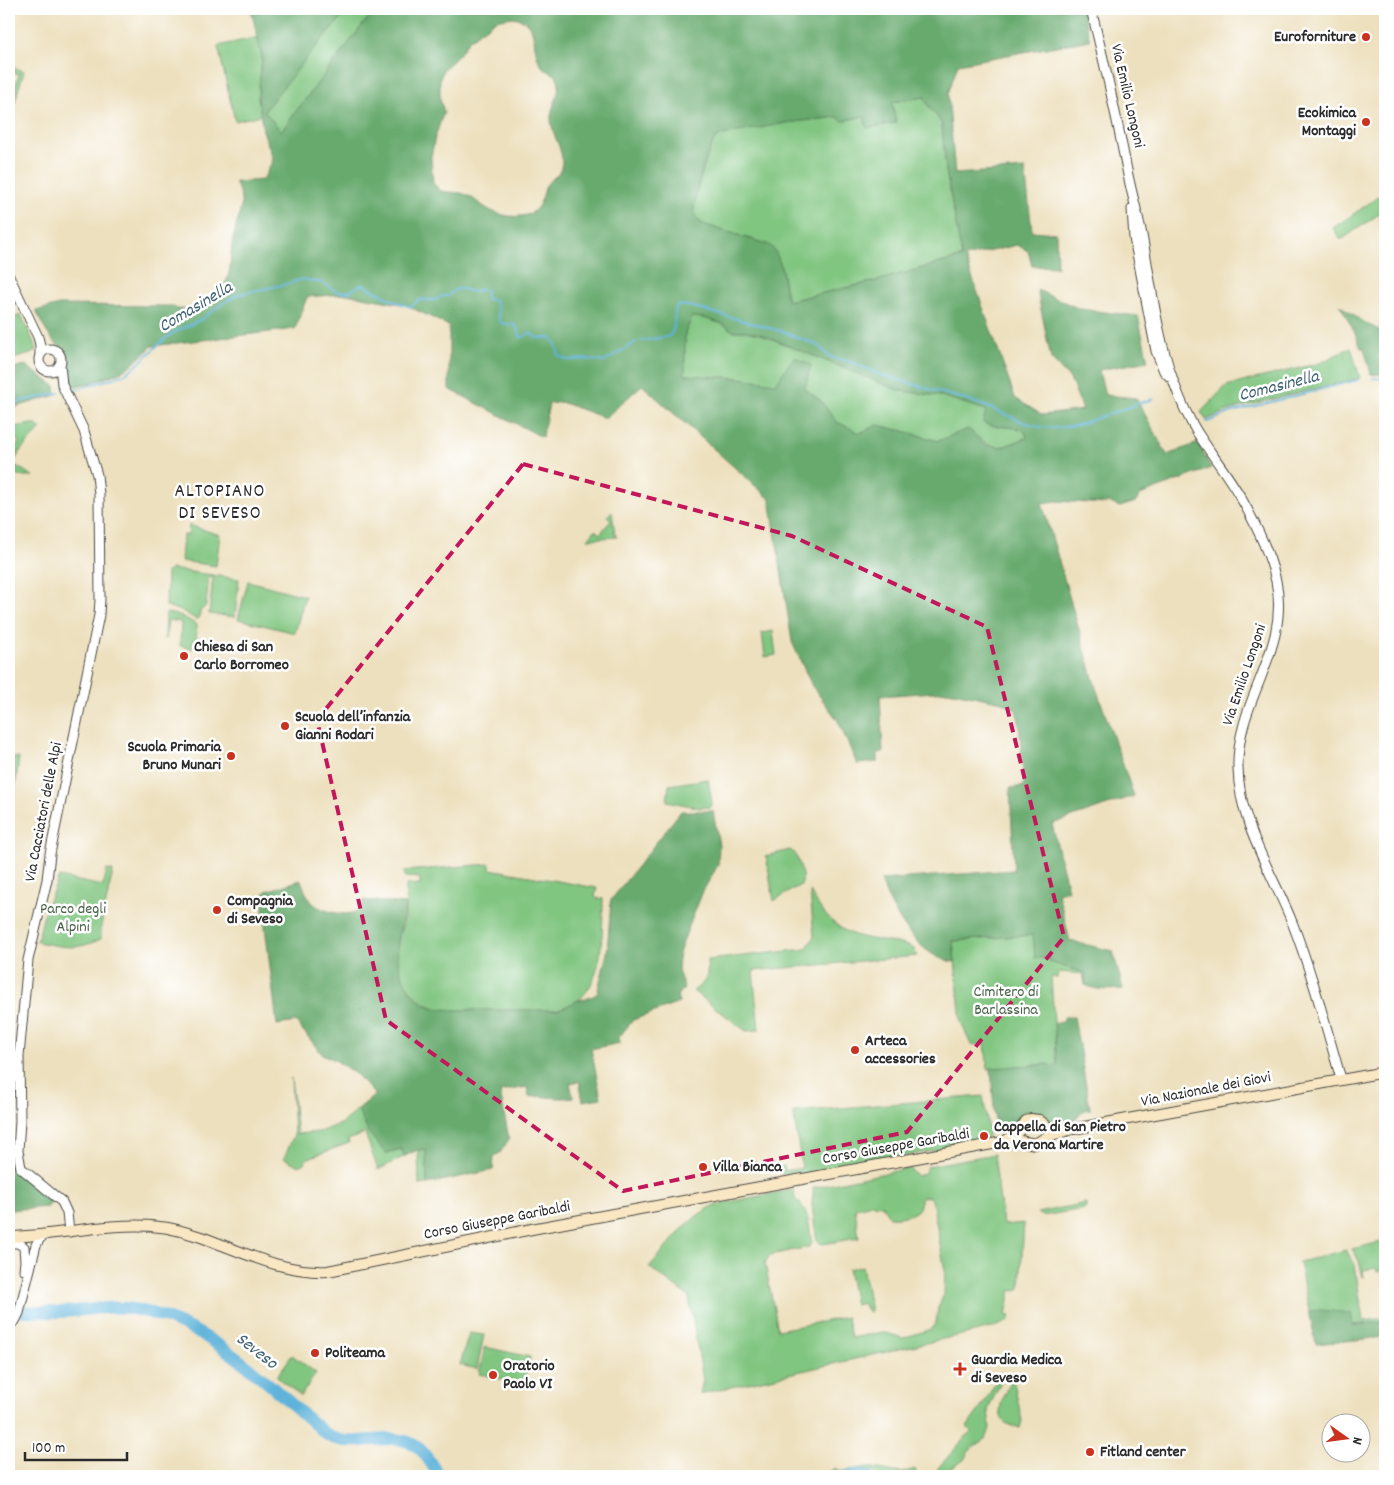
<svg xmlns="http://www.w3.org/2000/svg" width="1394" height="1485" viewBox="0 0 1394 1485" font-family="Dekko,sans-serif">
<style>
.green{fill:#80c580;stroke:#567856}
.forest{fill:#68aa6e;stroke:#4a6a4c;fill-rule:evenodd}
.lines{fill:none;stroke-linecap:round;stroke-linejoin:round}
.stream{stroke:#5eb3da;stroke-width:2}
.river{stroke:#5eb3da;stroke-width:12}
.tertiary-casing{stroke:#484641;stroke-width:11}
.secondary-casing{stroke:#484641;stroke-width:12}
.tertiary{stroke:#fff;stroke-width:9}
.secondary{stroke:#f9e7c3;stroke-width:10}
.marked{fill:none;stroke:#c2185b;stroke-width:4;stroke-dasharray:10 6;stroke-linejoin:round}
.poi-dot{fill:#c8321e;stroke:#fff;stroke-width:2}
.labels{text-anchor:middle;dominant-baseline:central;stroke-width:5;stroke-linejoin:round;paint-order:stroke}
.poi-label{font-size:16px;font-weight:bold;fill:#2b2b2b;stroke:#fff;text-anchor:start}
.street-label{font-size:16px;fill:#2b2b2b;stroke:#fff}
.park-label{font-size:16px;fill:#496149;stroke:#fff}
.water-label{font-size:18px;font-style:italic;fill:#3f6171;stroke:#fff}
.quarter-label{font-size:19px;letter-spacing:1px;fill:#2b2b2b;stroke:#fff}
</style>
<rect width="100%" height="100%" fill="#fff"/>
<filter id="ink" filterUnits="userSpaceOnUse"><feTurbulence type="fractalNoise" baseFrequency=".02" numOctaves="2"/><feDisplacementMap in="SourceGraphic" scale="10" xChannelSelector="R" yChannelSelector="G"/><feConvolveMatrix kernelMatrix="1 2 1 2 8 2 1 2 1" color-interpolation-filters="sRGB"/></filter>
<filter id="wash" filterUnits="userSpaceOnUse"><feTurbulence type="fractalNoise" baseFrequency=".0096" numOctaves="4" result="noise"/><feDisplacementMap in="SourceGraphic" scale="20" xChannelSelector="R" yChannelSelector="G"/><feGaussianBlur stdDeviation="1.12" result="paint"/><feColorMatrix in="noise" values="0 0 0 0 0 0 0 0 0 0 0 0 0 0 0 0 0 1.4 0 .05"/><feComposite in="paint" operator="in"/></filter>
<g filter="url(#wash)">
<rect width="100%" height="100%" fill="#ede0be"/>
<path class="green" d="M350 9H375L281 131 263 111 327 33Z
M258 37 262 58 258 97 262 115 235 121 218 46Z
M9 66 24 71 9 122V85L15 87 19 74 9 71Z
M925 97C928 110 938 114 942 125L946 170 962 257 876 281 788 301C784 286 782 254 769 245L703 224C698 220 695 218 694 212 693 200 708 147 716 138 717 137 721 136 723 135L785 123 837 117 843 121 864 116 867 128 896 123 892 102Z
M1384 193 1385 196V210L1341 240 1333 228Z
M21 315 36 347V350L31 354 9 360V319Z
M692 317 704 318 723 324 733 331H745L760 334 895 389 907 392 941 396 987 410 983 423C997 429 1012 425 1025 431L1027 438C995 450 994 452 968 429L938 441 907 432 877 425 860 433 837 422 820 400 805 389 738 378 684 375 685 333Z
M1351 347 1360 378 1248 405 1227 411 1206 420 1201 412 1226 386 1320 363Z
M31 424H35L41 429 21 450 14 462 16 466 33 476H9V454L19 442 9 432V428Z
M612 512 615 534 617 537 588 539 595 530 600 534 611 520 607 516Z
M189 525 220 535 216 566 181 561 183 535H188Z
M171 569 239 579 235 617 209 614 213 576H209L206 606 201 610 198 619H195L184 612 166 606 167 572Z
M248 581 305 596 295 633 238 619Z
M166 613C178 614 186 618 197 625L196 640H193L192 649 180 646 181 622 168 620 166 639H165Z
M773 631 776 655 765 657 762 633Z
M9 757 19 758 9 833Z
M708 779 712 802 710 807 700 808 667 801 669 785Z
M790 850C798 853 804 876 802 884L774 901 766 856Z
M490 864V869L597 888 595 897 603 899C602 936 606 1000 558 1009 545 1012 532 1010 519 1010 492 1010 465 1011 439 1009 409 1001 394 972 398 942 399 933 404 925 405 916 406 906 406 895 406 885H420V878L405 877 404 871Z
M107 870 113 871 101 926V939C75 951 65 947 37 942L45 910 59 877 103 886Z
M810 891C820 911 835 929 858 936 874 941 892 941 909 946L914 949 917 956 753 971 759 1030 746 1031 693 991C707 981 708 978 707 960L806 949 814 937Z
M1033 935 1042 958H1049L1050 962 1085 973V985L1083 974 1058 972 1057 978 1051 977 1057 1065 1049 1066V1064L988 1069 985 1044 971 1045 961 1022 953 941Z
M291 1078 297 1134 319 1132 342 1123 358 1109 368 1132 385 1152 388 1153 401 1149 405 1156 378 1170 365 1133 348 1140 349 1143 306 1159V1162L299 1166 284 1158 294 1135Z
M983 1096 989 1132 986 1141 788 1178 783 1175 779 1167 784 1166 785 1171 802 1168 793 1112Z
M426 1149 427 1184 419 1185 418 1150Z
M994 1154 1003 1225 1024 1223 1020 1288 1016 1291 1011 1290 1006 1315 1011 1316 1007 1322 992 1328 700 1394 703 1380 689 1297 649 1267 685 1226 698 1215 711 1207 724 1203 790 1190 794 1191 795 1199C809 1208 809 1227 812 1243L809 1247 770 1255 765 1263 778 1330 847 1317 851 1338 883 1332 903 1338 931 1329 936 1322 938 1308 944 1294 945 1271 932 1200 929 1197H923C920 1201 921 1203 919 1208 915 1216 897 1218 889 1217L882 1205 872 1204 855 1208 859 1238 822 1244 817 1241C815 1229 813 1216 812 1204 812 1198 814 1194 813 1188L909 1168 917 1176 924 1174 928 1166Z
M1086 1203V1207L1084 1209 1042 1216 1037 1213Z
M1385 1241V1259L1383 1264V1271L1377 1272 1376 1268 1363 1270 1364 1277H1363L1359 1261 1352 1249Z
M1346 1250 1355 1265 1363 1321 1385 1318V1322L1352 1325 1320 1310 1309 1311 1299 1262Z
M862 1266 871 1311 868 1312 867 1309H865L864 1303 855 1305 848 1269Z
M469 1333 484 1335 477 1369 460 1365Z
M485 1347 530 1357 524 1384 479 1374Z
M292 1355 316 1373 301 1396 279 1379 277 1376Z
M1002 1372V1379L988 1410 990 1428 987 1437 968 1452 964 1460 939 1476 937 1471 938 1468 971 1431 967 1427 982 1406Z
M1013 1377 1022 1421 1020 1428C987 1424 1003 1395 1013 1377Z
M868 1467 901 1473 915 1469 917 1476H881L873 1472 864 1469 831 1476H816L837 1469 838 1472Z"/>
<path class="forest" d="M251 9H350L327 33 264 111 281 131 375 9H1082L1090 40 958 64 948 94 955 174 1025 169 1032 231 1056 233 1057 267 1032 266 1028 251 1017 245 965 257 1015 398 1042 415 1083 410 1070 379 1051 359 1037 290 1080 309 1138 316 1148 361 1099 370 1105 395 1136 398 1167 455 1198 443 1211 468 1140 495 1136 502 1120 507 1108 502 1107 504 1056 501 1042 503 1096 688 1134 796 1052 824 1068 890 1058 893 1070 941 1113 951 1123 989C1110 990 1097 991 1085 985V973L1049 962V958H1035L1033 935 953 941 955 962C920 960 890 910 881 880L1014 870 1010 788 1024 786 1019 721 1016 710 1003 702 948 691 880 696 883 752 878 753V762L857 764 837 719 812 686 792 642 770 499 642 385 605 418 561 402 549 404 542 437 449 389V326L406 305 346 294 307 297 295 329 152 346 134 363 121 372 91 383 70 387 67 375V354L63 348 56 344 46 331 36 311 59 305 174 306 176 309C191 311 205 302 218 295V291C234 281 229 254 233 239 235 229 240 214 241 205 242 197 238 189 235 182L263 180 272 162 273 158 263 131 258 97 262 58ZM512 17C541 20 530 48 541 65 545 72 555 72 558 79 562 90 552 105 551 116 550 135 566 150 561 168 559 178 548 178 545 188 542 199 539 211 527 215 512 219 494 214 483 206 477 202 473 198 467 195 458 191 449 193 441 191L433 183 431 157 435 137 444 112 440 99V79L443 70 458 56 469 40 496 20ZM925 97C929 111 938 114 942 125L946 170 962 257 876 281 788 301C783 285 783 255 769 245L703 224C698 220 695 218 694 212 693 200 708 146 716 138 717 137 721 136 723 135L785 123 837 117 843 121 864 116 867 128 896 123 892 102ZM692 317 704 318 723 324 733 331H745L760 334 895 389 907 392 941 396 986 410 983 423C997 429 1012 424 1025 431L1027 438 1002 447 986 445 968 429 938 441 907 432 877 425 860 433 837 422 820 400 805 389 811 365 794 357 776 383 738 378 685 375V333Z
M1340 305 1363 322 1385 333V375L1371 374 1364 348H1361L1355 333Z
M25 365 55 386 56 395 9 409V369Z
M681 811H713L719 845 718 865 703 891 682 944 679 954 678 971 684 987 683 990 677 995 679 1003 633 1020 619 1037 620 1043 591 1049 601 1098 583 1101 579 1081 570 1083 573 1097C559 1100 544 1095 529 1097L527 1087 500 1092 509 1139 500 1153 494 1156 493 1170 427 1184 426 1149 418 1150 405 1156 401 1149 386 1153 368 1132 358 1109 375 1095 357 1075 335 1060 322 1054 296 1022 277 1025 263 910 264 894 266 891 301 880C304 888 307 898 314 904 322 911 345 917 355 912 360 910 363 905 364 900L405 904C405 918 399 928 398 942 395 965 405 993 426 1005 434 1009 444 1009 453 1010H557C565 1007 570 1004 577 1001 583 998 591 998 597 994L607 953 611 900Z
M1064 1017H1074L1090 1109C1082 1110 1081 1114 1075 1119 1070 1122 1063 1124 1057 1125L1019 1122 1010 1133 998 1131 995 1124 991 1068 1049 1064 1050 1066 1057 1065 1054 1023 1064 1022Z
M9 1135 13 1151 14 1160 19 1172 53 1197 48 1207 9 1210Z
M1320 1310 1351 1313 1353 1325 1385 1322V1337L1316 1344 1309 1311Z"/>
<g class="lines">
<path class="stream" d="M642 341 670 336C677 326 673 318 676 307L680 305 693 307 784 332 819 346 828 355 834 358 848 361 879 374 983 405 1023 422 1041 427 1055 428 1078 425 1143 402 1153 399
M1373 378 1385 379
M72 391 123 375 136 366 157 346 171 334 202 319 226 301 239 294 287 284 302 279 323 283 334 290 339 292H349L360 285H364L394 301 411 307 419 300H436L442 296H448L456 289H463L472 292 483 289 486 291V299L494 300C500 306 496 316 501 323L515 325 521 338 530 333 537 338H550L555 342 559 356 568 360 588 359 604 362 636 342
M9 404 59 393
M1207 422 1232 412 1358 380"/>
<path class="river" d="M9 1309H11
M24 1311C41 1312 57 1313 73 1311 91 1310 109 1306 126 1308 205 1318 263 1380 320 1429 324 1433 330 1438 336 1439 361 1447 393 1430 416 1446 426 1452 432 1467 440 1476
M851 1476 857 1475 867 1476"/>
</g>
</g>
<g filter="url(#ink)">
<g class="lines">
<g class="tertiary-casing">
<path id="tertiary" d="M1091 9C1105 64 1117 119 1128 175 1132 194 1137 212 1141 230 1151 281 1156 332 1173 380 1179 397 1187 416 1197 432 1211 454 1228 475 1241 498 1255 523 1270 553 1276 581 1291 650 1236 700 1238 768 1239 824 1272 872 1292 922 1312 973 1326 1027 1341 1079
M1132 209 1134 238 1156 351 1164 371 1170 377
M9 276 38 337 40 345V356
M39 360a11 11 0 1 1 22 0a11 11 0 1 1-22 0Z
M60 364 62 385 84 431 97 475 99 494 100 600 99 615 50 854 47 880 28 960 19 1056 20 1121 18 1151 21 1168 62 1202 67 1213 69 1232
M9 1243H18L24 1247 25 1261 24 1270
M9 1325 15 1321 19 1313 36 1245 40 1238 47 1234"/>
</g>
<g class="secondary-casing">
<path id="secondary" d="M1004 1142 1019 1131 1026 1121 1031 1119 1039 1120 1048 1127 1067 1129
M9 1237C58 1236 112 1221 160 1227 174 1228 188 1233 201 1237 243 1252 283 1273 328 1271L537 1228 1003 1142 1020 1141 1035 1144 1048 1136 1073 1129 1385 1072"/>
</g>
<use href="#tertiary" class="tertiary"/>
<use href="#secondary" class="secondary"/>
</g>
</g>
<path class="marked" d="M523 464 792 536 987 627 1064 937 907 1132 623 1191 386 1020 317 720Z"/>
<g class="poi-dot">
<circle cx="1366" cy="37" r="5"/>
<circle cx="1366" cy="122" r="5"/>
<circle cx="184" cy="656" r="5"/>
<circle cx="285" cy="726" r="5"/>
<circle cx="231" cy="756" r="5"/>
<circle cx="217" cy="910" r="5"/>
<circle cx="855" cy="1050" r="5"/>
<circle cx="984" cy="1136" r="5"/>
<circle cx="703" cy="1167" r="5"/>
<circle cx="315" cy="1353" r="5"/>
<path d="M957.5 1361.5h5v5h5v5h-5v5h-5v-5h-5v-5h5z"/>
<circle cx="493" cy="1375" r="5"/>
<circle cx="1090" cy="1452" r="5"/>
</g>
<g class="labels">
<g class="poi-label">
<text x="1356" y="37" text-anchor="end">Euroforniture</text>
<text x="1356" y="113" text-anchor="end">Ecokimica<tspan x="1356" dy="18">Montaggi</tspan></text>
<text x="194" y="647">Chiesa di San<tspan x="194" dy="18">Carlo Borromeo</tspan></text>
<text x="295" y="717">Scuola dell’infanzia<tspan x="295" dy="18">Gianni Rodari</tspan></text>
<text x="221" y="747" text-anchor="end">Scuola Primaria<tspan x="221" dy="18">Bruno Munari</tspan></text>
<text x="227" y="901">Compagnia<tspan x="227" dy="18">di Seveso</tspan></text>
<text x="865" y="1041">Arteca<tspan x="865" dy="18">accessories</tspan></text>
<text x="994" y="1127">Cappella di San Pietro<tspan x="994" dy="18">da Verona Martire</tspan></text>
<text x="713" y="1167">Villa Bianca</text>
<text x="325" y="1353">Politeama</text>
<text x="971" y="1360">Guardia Medica<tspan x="971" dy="18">di Seveso</tspan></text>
<text x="503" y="1366">Oratorio<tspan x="503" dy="18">Paolo VI</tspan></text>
<text x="1100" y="1452">Fitland center</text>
</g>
<g class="street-label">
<text transform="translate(1127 96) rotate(77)">Via Emilio Longoni</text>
<text transform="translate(1245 675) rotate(-71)">Via Emilio Longoni</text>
<text transform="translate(44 812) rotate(-79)">Via Cacciatori delle Alpi</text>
<text transform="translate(1206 1090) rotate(-11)">Via Nazionale dei Giovi</text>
<text transform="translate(896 1147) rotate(-10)">Corso Giuseppe Garibaldi</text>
<text transform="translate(497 1221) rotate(-11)">Corso Giuseppe Garibaldi</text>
</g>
<g class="park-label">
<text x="73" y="909">Parco degli<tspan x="73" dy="18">Alpini</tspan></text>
<text x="1006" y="992">Cimitero di<tspan x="1006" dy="18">Barlassina</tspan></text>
</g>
<g class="water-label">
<text transform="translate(196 308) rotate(-31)">Comasinella</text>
<text transform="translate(1279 387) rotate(-14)">Comasinella</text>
<text transform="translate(256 1352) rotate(38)">Seveso</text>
</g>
<g class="quarter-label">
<text x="220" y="492">ALTOPIANO<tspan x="220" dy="22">DI SEVESO</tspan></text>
</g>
</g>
<rect width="1394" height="1485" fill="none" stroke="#fff" stroke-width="30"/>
<g transform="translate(1346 1438) rotate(104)"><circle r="24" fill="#ffffff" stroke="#aaaaaa"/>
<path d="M0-4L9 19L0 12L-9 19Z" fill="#c8321e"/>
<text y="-8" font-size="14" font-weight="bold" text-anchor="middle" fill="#2b2b2b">N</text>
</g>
<path d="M25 1452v8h102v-8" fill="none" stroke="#2b2b2b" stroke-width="2.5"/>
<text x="32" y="1452" font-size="15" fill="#2b2b2b" stroke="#ffffff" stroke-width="4" paint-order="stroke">100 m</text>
</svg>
